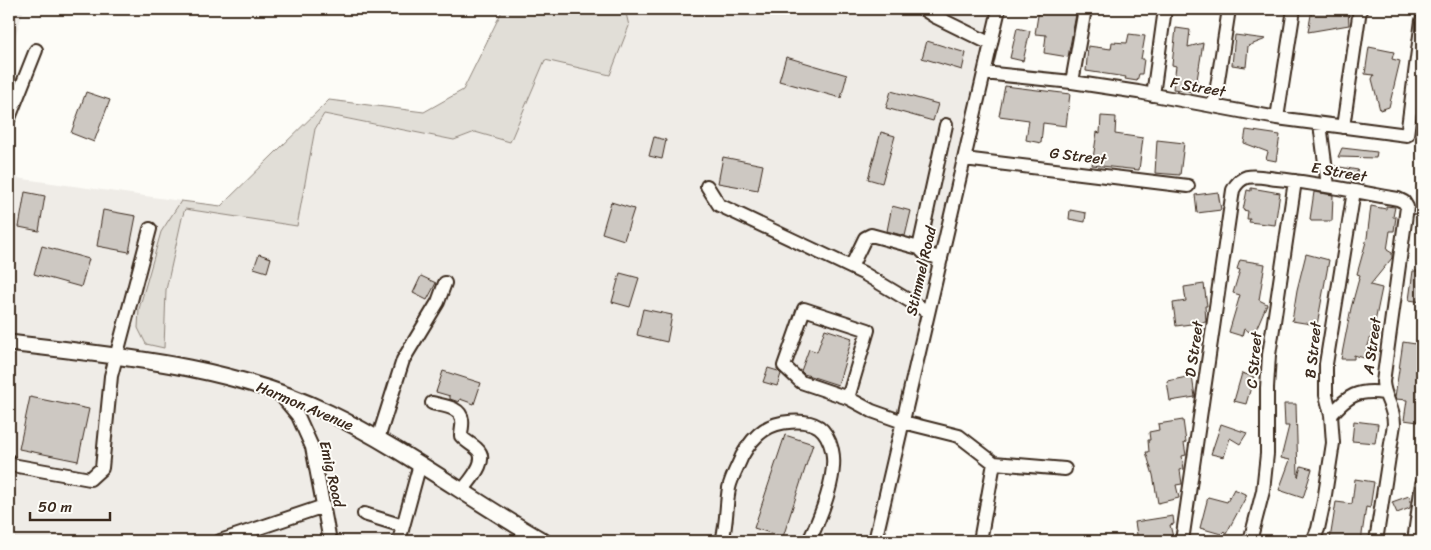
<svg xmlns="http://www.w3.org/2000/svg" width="1431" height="550" viewBox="0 0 1431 550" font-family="Sriracha,sans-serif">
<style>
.built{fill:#efece7}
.green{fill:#e1ded7;stroke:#8e847a}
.building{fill:#cdc8c2;stroke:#3b2a1e}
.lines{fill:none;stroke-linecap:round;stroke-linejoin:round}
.minor-casing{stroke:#3b2a1e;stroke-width:16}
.major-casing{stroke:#3b2a1e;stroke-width:19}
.minor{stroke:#fdfcf7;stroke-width:12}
.major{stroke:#fdfcf7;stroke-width:15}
.labels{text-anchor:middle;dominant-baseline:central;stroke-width:4;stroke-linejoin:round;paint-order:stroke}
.street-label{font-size:15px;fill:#3b2a1e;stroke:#fdfcf7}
</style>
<rect width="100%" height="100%" fill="#fdfcf7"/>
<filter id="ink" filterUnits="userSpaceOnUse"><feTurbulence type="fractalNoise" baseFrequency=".02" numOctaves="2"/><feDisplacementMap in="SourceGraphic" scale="10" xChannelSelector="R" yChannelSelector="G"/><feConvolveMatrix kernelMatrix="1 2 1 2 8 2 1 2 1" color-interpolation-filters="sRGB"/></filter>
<g filter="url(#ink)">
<path class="built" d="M9 9H24L9 56Z
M625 9H1006L885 541H9V177L181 201 161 232 164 347 166 290 182 218 186 209 297 226 315 129 324 114 454 140 475 132 510 142 545 60 629 26Z"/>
<path class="green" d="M503 9H625L629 26 610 75 545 60 510 142 475 132 454 140 324 114 315 129 297 226 185 209 182 218 166 290 164 348 146 344 138 328 139 309 161 232 181 201 221 206 329 100 424 112 463 90Z"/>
<path class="building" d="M1039 9H1077L1068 57 1044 53 1046 35 1035 34Z
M1312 9H1348L1349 25 1308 32Z
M1017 28 1030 31 1023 61 1010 58Z
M1176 28 1190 30 1188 47 1203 43 1195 92 1173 89 1176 66 1172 65Z
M1129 34 1145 36 1141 59H1144L1142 74H1139L1137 81 1125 79 1126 77 1086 71 1088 46 1111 49 1112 42 1127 43Z
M1235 35 1266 39 1248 46 1246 67 1232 65Z
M927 41 966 53 962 70 922 58Z
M1369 47 1394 52 1392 59 1400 61 1389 107 1380 110 1372 79 1374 75 1365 74Z
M786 57 847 75 841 98 779 81Z
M1005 86 1070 94 1066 126 1043 123 1041 143 1026 140 1029 120 999 116Z
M891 91 938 104 933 121 886 108Z
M86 92 110 100 94 142 71 133Z
M1101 116 1116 117 1115 134 1143 138 1139 170 1092 165 1097 132 1100 133Z
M1246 130 1280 135 1276 161 1266 159 1268 152 1244 143Z
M881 132 895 136 882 183 868 179Z
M654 137 666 140 662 159 649 156Z
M1157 140 1184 143 1180 175 1155 173Z
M1342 148 1377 152 1376 158 1338 157Z
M723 157 763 165 758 190 718 183Z
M1334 166 1358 170 1352 181 1334 172Z
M1251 188 1280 193 1275 225 1249 222 1250 219H1247L1248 211 1243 210 1247 190 1251 191Z
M25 192 45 196 39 231 19 227Z
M1218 192 1221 210 1197 213 1195 195Z
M1314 192 1333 195 1332 221H1311L1310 219Z
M611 202 634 209 624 240 602 233Z
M892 206 911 211 905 236 887 231Z
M1371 206 1386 209V206L1395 207 1393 217H1396L1394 231H1390L1387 250 1392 253V258L1370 285 1382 288 1374 327 1364 358 1354 355V359H1341L1351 308 1360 275 1357 274 1367 238Z
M103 210 136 216 129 252 97 246Z
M1070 210 1086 213 1085 222 1069 219Z
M42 246 89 259 81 287 34 274Z
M259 254 271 258 267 272 254 268Z
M1306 254 1329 260 1317 325 1292 321 1297 290Z
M1240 260 1265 264 1259 300 1267 304 1254 334 1244 329 1242 336 1229 332 1240 295 1233 293 1240 270 1237 269Z
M1413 271H1422V302L1409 300Z
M620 273 639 278 630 307 612 302Z
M421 276 436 283 427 300 413 293Z
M1204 284 1207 306H1205L1206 322 1176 326 1173 303 1186 301 1184 287Z
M643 309 672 315 667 342 637 335Z
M825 329 852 338 838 385 804 374 801 371 809 349 817 352Z
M1403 342 1422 345V394L1418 422 1404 420 1407 400 1396 399 1395 397Z
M768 368 778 371 781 374 777 386 763 382Z
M443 371 481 383 474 404 460 399 459 402 450 399V396L436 392Z
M1242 373 1254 377 1246 404 1234 401Z
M1192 376 1195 397 1170 401 1167 381Z
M30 397 89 409 78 461 19 449Z
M1284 404H1296L1298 477 1301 466 1312 469 1303 498 1279 490 1290 460 1281 458 1289 426H1285Z
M1183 420 1186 442 1184 443 1186 455 1182 456 1184 469 1180 470 1182 484 1176 485 1179 498 1158 503 1153 475 1146 452H1149L1148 440H1150L1149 432 1159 430 1158 424Z
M1354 421 1378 424 1375 443 1352 441Z
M1221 424 1247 433 1240 444 1230 438 1224 457 1211 454Z
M785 435 813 444 783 537 754 528Z
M1355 479 1374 482 1370 508 1366 507 1361 541H1339L1330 539 1336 502 1352 504Z
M1234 489 1247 495 1226 534 1224 531 1221 534 1200 528 1208 497 1227 502Z
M1409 496 1411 501 1410 508 1397 513 1392 502Z
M1173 516 1174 524 1170 525 1174 541H1138L1135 522Z"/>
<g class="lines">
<g class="minor-casing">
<path id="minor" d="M923 9 934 16
M935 9 934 16 991 44
M984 73 1072 82 1138 92 1277 118 1407 135 1422 20
M1072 82 1085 9
M1153 95 1165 9
M1214 106 1229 9
M9 118 36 50
M1277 118 1294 9
M1320 124 1328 186
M1343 127 1360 9
M964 159 1188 186
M707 186 719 205 863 273 928 312
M941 259 924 253 919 248 946 125
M851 267 865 238 871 235 919 248
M278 392 298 416 312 447 330 541
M848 398 801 382 784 366 804 309 868 330 848 398 872 411 903 422 959 436 994 463 1065 469
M432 403C443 406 461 407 462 420 463 425 461 431 461 436 466 442 472 444 477 449 490 460 469 481 462 491
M1331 415C1347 396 1358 389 1384 393
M378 439 403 360 438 302 445 283
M9 461 12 465 90 479 102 468 111 376 150 229
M364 514 403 526
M220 541 324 506
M399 541 420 464
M722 541C727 524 726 505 729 488 731 478 738 466 742 456 747 447 755 436 764 430 777 421 805 418 819 427 826 432 830 442 832 450 838 475 820 518 809 541
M875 541 999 9
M980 541 994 463
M1182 541 1233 190C1236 184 1240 179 1247 177 1256 175 1268 178 1277 179 1318 183 1358 192 1398 199L1404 202 1407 207 1383 382C1384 399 1394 405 1394 424L1376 541
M1250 541 1263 491 1267 454V388L1269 355 1295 181
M1313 541 1318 529 1324 501 1333 443 1331 415 1326 395V364L1354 191
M1414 541 1422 484"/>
</g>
<g class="major-casing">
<path id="major" d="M9 343C116 356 230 365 329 413 404 449 471 500 543 541"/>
</g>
<use href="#minor" class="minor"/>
<use href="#major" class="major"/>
</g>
</g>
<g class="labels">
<g class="street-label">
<text transform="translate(1198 87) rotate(10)">F Street</text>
<text transform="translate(1078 156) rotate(7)">G Street</text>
<text transform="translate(1339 172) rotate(10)">E Street</text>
<text transform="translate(921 271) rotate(-77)">Stimmel Road</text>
<text transform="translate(1372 346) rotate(-82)">A Street</text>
<text transform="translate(1194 349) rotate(-82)">D Street</text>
<text transform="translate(1313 350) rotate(-84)">B Street</text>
<text transform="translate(1254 360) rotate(-85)">C Street</text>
<text transform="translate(305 406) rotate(23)">Harmon Avenue</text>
<text transform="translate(332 474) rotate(77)">Emig Road</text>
</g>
</g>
<rect width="1431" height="550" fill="none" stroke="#fdfcf7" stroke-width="30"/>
<rect x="15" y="15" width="1401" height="520" fill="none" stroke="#3b2a1e" stroke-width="2" filter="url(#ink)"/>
<path d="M30 512v8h80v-8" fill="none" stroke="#3b2a1e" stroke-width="2.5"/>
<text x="38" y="512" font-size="15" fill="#3b2a1e" stroke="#fdfcf7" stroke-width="4" paint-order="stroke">50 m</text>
</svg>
